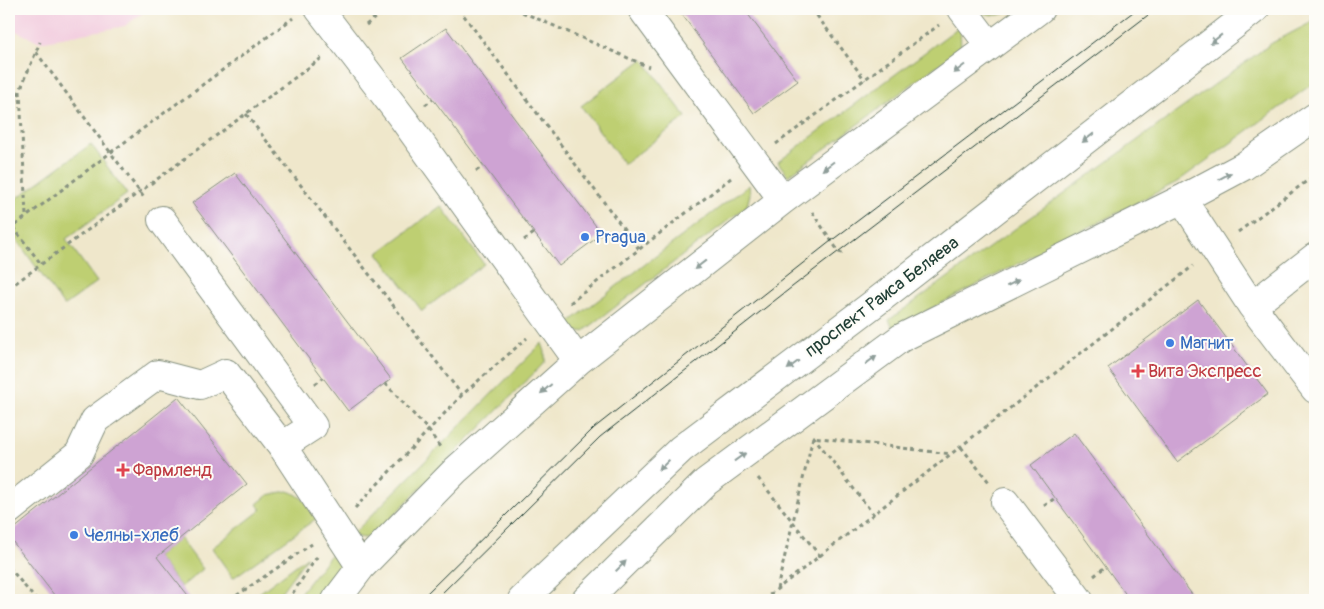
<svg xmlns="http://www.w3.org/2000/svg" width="1324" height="609" viewBox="0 0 1324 609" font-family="Pangolin,sans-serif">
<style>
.built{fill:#f3cfe0}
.green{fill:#becf72;stroke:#6e8653}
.building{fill:#cea3d3}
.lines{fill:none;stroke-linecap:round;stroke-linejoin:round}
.minor-casing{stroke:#879280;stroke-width:30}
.path{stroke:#879280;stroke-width:3;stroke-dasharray:4 4;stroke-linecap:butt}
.minor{stroke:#fff;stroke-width:28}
.tram{stroke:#1f3d34;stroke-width:1}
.oneway{fill:#8f9e9a}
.shop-dot{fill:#3f7fe0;stroke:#fdfcf7;stroke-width:2}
.health-dot{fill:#e0444e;stroke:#fdfcf7;stroke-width:2}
.labels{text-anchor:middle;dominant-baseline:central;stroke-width:4;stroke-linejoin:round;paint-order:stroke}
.shop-label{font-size:18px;fill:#366cbe;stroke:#fdfcf7;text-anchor:start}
.street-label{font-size:18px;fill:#1f3d34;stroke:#fdfcf7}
.health-label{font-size:18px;fill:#be3a42;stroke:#fdfcf7;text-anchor:start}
</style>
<rect width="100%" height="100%" fill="#fdfcf7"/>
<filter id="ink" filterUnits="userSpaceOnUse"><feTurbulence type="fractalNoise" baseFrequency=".02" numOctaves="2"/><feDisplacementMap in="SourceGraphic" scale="10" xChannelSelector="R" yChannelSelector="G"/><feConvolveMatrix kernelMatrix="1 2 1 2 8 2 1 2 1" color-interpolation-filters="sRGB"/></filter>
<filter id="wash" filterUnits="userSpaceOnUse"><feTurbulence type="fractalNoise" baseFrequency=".0096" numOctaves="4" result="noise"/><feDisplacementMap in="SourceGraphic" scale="20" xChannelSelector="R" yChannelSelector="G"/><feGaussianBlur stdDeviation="1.12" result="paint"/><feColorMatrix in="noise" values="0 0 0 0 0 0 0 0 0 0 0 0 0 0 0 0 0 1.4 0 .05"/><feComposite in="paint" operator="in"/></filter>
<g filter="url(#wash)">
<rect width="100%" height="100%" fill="#efe7cb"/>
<path class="built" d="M9 9H148L125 26 40 42 9 28Z"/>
<path class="green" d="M985 9H1012C1001 17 994 16 980 12Z
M1314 21 1315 82 1177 182 893 328 889 320 1272 43Z
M960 26 961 48 788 176 778 162Z
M643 59 686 117 624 164 581 106Z
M91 144 127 194 66 239 97 282 64 306 9 229V204Z
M749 185 750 194 747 206 584 331 573 332 563 327Z
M441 206 484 264 422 311 378 253Z
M542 343 545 352V362L377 532 365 538 351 536Z
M287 491C303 495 308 505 317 518L233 578 212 548 261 510 257 504 268 495Z
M180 538 203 569 181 587 157 557Z
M338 546 341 568 316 600 296 598Z
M307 557 275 600H250Z"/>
<g id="blocks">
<path class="building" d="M678 9H744L798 81 754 113Z
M446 28 602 234 559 266 402 58Z
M235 173 391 379 348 411 192 203Z
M1198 300 1268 394 1177 462 1108 368Z
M178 397 247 484 157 557 191 600H58L9 537V533Z
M1074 433 1196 600H1130L1031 465Z"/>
</g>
</g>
<g filter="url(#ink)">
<use href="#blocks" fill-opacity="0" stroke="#879280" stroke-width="1"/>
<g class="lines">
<g class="minor-casing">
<path id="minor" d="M319 9 404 120 578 361
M642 9 783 200
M962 9 990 46
M1182 199 1252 306 1315 389
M162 220 313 426 282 446 361 567
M1252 306 1315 257
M1005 502 1079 600
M9 510 79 454 95 420 158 374 200 385 226 373 282 446
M336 600 361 567 456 470 578 361 783 200 1040 9
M522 600 681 449 876 302 1255 9
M586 600 706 482 901 338 1182 199 1244 166 1315 117"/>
</g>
<path class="path" d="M459 9 639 249
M515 9 649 67
M812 9 865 80
M366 25 386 9
M36 52 145 199
M20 91 26 216
M425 105 433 99
M246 114 462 395
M9 117 40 42
M776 144 939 25
M476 171 483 166
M812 212 839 252 845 254
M13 227 41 264
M9 230 110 153 293 18
M1238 232 1315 175
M524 240 534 233
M9 288 323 57
M570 303 731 178
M385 383 429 431 440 447
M315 384 323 378
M813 436 874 515
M961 447 989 482
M758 478 820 556
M1044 506 1055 498
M355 508 462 395 527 338
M9 567 36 600
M1094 576 1105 567
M777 589 813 437 951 454
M230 600 312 544
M288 600 319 554
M763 600 1193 266"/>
<use href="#minor" class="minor"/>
<path class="tram" d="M420 600 594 428 831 241 1137 9
M435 600 600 437 792 287 1156 9"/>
</g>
<defs><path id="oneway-solid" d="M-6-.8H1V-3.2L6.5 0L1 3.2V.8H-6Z" transform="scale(1.25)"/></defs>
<g class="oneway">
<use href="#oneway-solid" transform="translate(1216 39) rotate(142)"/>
<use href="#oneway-solid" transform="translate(959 69) rotate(143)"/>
<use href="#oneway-solid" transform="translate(1088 138) rotate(142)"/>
<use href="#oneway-solid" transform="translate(828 166) rotate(143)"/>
<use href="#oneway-solid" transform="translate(1225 176) rotate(-28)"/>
<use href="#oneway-solid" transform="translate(700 265) rotate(142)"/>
<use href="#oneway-solid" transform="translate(1013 283) rotate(-26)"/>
<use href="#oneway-solid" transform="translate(871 360) rotate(-36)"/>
<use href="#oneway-solid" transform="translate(793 365) rotate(143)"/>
<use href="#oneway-solid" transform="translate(546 389) rotate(139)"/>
<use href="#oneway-solid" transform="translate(740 457) rotate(-36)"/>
<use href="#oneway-solid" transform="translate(664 465) rotate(136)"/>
<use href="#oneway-solid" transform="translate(621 566) rotate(-45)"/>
</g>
</g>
<g class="shop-dot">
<circle cx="585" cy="237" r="5"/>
<circle cx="1170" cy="343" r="5"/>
<circle cx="74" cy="535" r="5"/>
</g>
<g class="health-dot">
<path d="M1135.5 363.5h5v5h5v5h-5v5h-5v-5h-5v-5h5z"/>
<path d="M120.5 462.5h5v5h5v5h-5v5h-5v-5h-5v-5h5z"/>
</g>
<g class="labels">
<g class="shop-label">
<text x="595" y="237">Pragua</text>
<text x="1180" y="343">Магнит</text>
<text x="84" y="535">Челны-хлеб</text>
</g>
<g class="street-label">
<text transform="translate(882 297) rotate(-37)">проспект Раиса Беляева</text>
</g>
<g class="health-label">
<text x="1148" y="371">Вита Экспресс</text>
<text x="133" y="470">Фармленд</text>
</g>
</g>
<rect width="1324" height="609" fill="none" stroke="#fdfcf7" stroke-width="30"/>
</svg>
